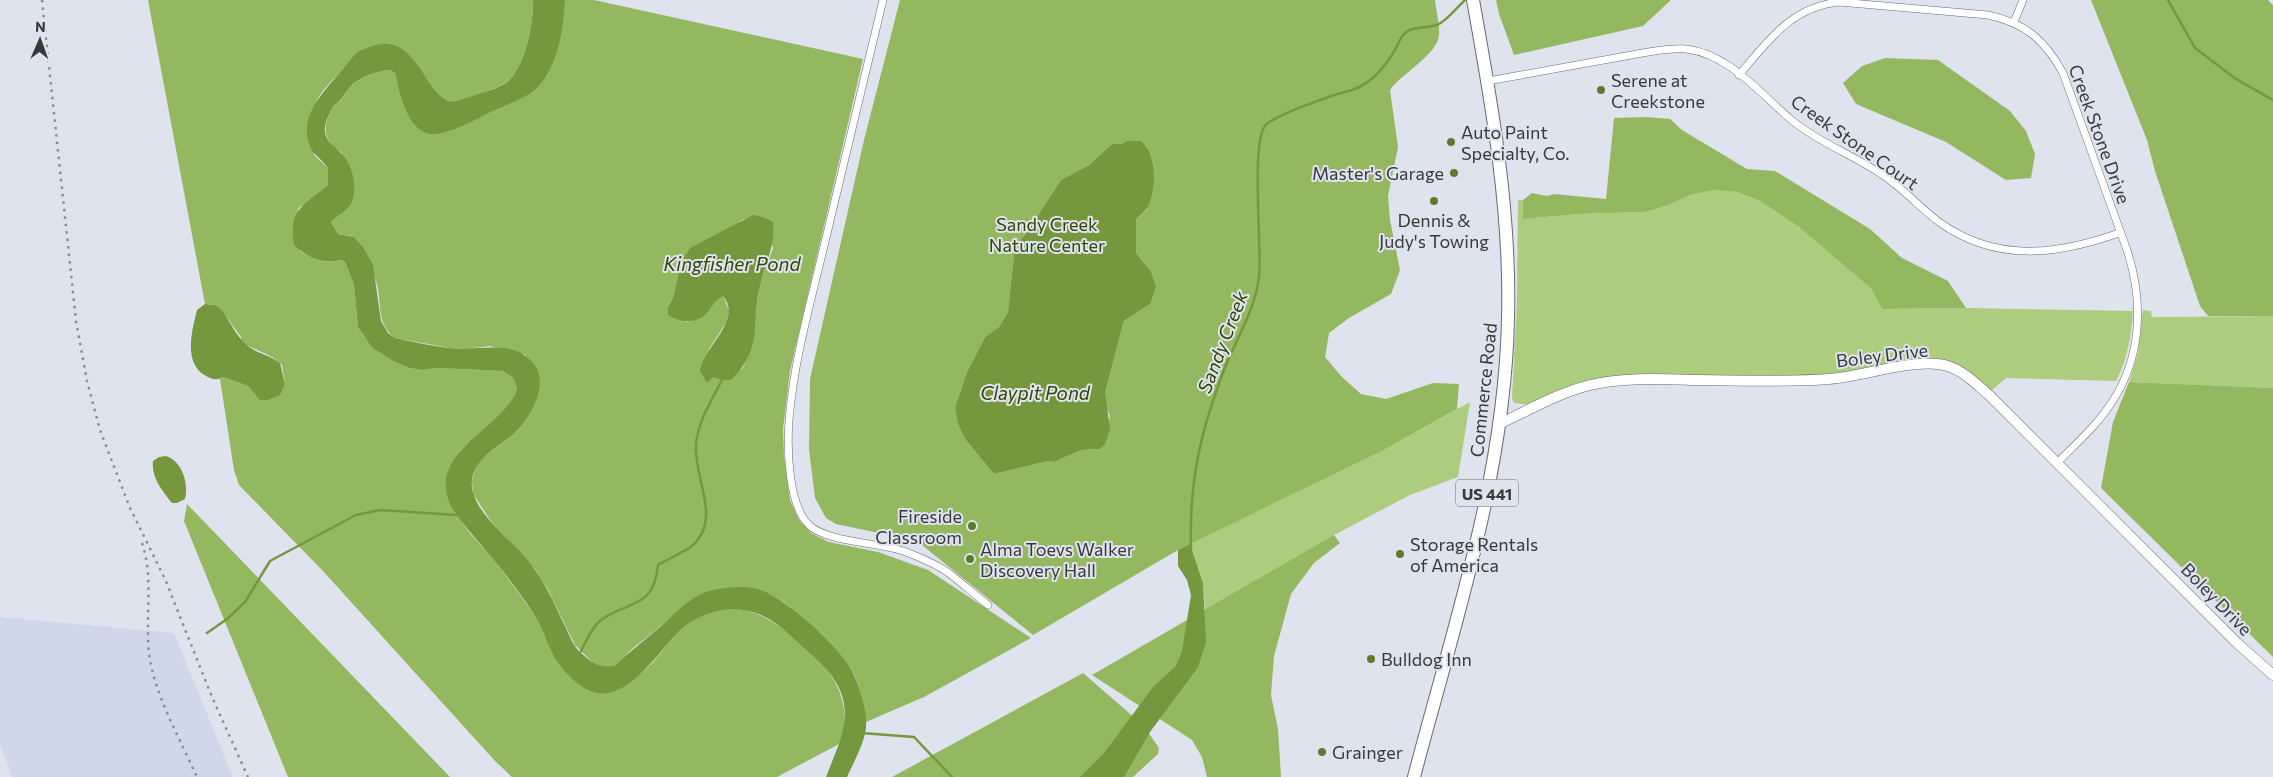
<svg xmlns="http://www.w3.org/2000/svg" width="2273" height="777" viewBox="0 0 2273 777" font-family="Commissioner,sans-serif">
<style>
.built{fill:#d0d7e9}
.green{fill:#accd7d}
.forest{fill:#94b85f;fill-rule:evenodd}
.water{fill:#75983e}
.lines{fill:none;stroke-linecap:round;stroke-linejoin:round}
.stream{stroke:#75983e;stroke-width:2.5}
.street-casing{stroke:#666a73;stroke-width:8}
.secondary-casing{stroke:#666a73;stroke-width:11}
.highway-casing{stroke:#666a73;stroke-width:14}
.street{stroke:#fff;stroke-width:7}
.secondary{stroke:#fff;stroke-width:10}
.highway{stroke:#fff;stroke-width:12}
.rail{stroke:#8a8d94;stroke-width:2.5;stroke-dasharray:2.5 5;stroke-linecap:butt}
.poi-dot{fill:#5e7a2f;stroke:#dee3ed;stroke-width:2}
.labels{text-anchor:middle;dominant-baseline:central;stroke-width:4;stroke-linejoin:round;paint-order:stroke}
.shield{fill:#dee3ed;stroke:#6a6c72;stroke-width:1}
.shield-label{font-size:16px;font-weight:bold;fill:#38393d}
.poi-label{font-size:18px;fill:#38393d;stroke:#dee3ed;text-anchor:start}
.street-label{font-size:18px;fill:#38393d;stroke:#dee3ed}
.park-label{font-size:18px;fill:#2f4500;stroke:#dee3ed}
.water-label{font-size:19px;font-style:italic;fill:#2f4500;stroke:#dee3ed}
</style>
<rect width="100%" height="100%" fill="#dee3ed"/>
<path class="built" d="M0 617 174 633 233 777H12L0 743Z"/>
<path class="green" d="M1713 190 1737 192 1760 201 1799 227 1873 289 1882 309 1966 308 2133 311C2131 336 2128 358 2116 381L2006 378 1992 390 1968 371 1948 362 1804 376 1637 375 1529 405 1514 403 1512 398 1517 301 1518 200H1523L1524 219 1577 214 1645 212 1669 205 1690 195Z
M2143 310 2151 311 2152 317H2158L2273 316V388L2129 382 2138 353Z
M1470 402 1458 477 1410 495 1334 535 1205 611 1203 583 1190 544 1382 451Z"/>
<path class="forest" d="M148 0H533C534 22 525 67 508 81 499 88 484 92 473 96 464 98 457 104 448 100 431 94 420 60 403 50 389 41 366 44 354 56 350 60 347 66 342 71 332 81 319 91 315 106 311 118 314 142 314 155L328 168V185L298 209 300 251C314 260 325 265 341 260L345 262 354 285 358 327 372 348 393 361 409 368 423 370 436 368 503 371 513 378 517 389C508 414 481 434 461 450L457 515C465 529 478 542 489 554 504 573 519 593 533 613 553 641 550 661 581 685 593 683 630 681 637 676 656 664 667 641 684 627 733 586 779 621 816 657 840 682 851 709 841 743L777 777H512L495 761 323 571 239 485 234 470 220 379 223 377 248 386 256 395 285 384 282 365C272 354 254 350 241 342V337L220 308 215 305 205 304Z
M565 0H594L863 59 790 371 783 429 784 456 790 500 799 520 811 533 829 542 878 552 928 570 1031 638 924 697 866 722C863 704 860 683 850 667 840 652 826 640 813 628 787 603 768 585 730 589 718 590 708 591 697 597L632 649 614 666 602 668 593 663 575 645 548 590 535 569 493 524 473 494 472 481 475 470 481 459 510 437 526 355 490 346 466 349 450 348 395 338C376 323 382 305 377 285 374 273 364 243 353 237 349 235 343 235 338 234L331 222 342 153C322 139 322 128 333 106 341 103 344 94 349 88 360 77 376 71 390 70L396 74 436 134C466 127 493 111 520 96 526 93 535 89 540 84 558 61 563 28 565 0ZM751 217H759L773 248C769 260 763 273 760 285 753 319 760 336 742 369L713 377 709 349 727 321 729 311 723 295C705 305 711 318 686 322L669 305 673 298 681 262 742 220Z
M900 0H1435C1436 11 1440 24 1439 35 1437 55 1402 73 1390 90L1398 147 1388 196 1390 220 1400 270 1391 294 1349 318 1329 333 1325 357 1342 377 1361 394 1386 399 1433 383 1459 384 1457 409 1382 451 1178 550 1033 635 917 541 836 524 826 518 815 498 809 449 810 379 864 140ZM1112 144H1122L1147 209 1136 219V253L1150 270V304L1124 321 1105 393V405L1110 416 1100 449 1081 450 1054 462 1048 461 994 474 965 439 955 407 967 372 985 337 999 327 1008 312 1015 245 1025 235 1061 180 1089 165Z
M1496 0H1671L1643 26 1514 55 1499 14Z
M2091 0H2268L2273 5V316H2208L2200 306 2155 171 2147 140Z
M1885 58 1938 60 2010 111 2026 131 2035 154 2031 178 2006 180 1946 142 1856 104 1843 83 1862 66Z
M1646 117 1670 119 1682 130 1747 169 1775 171 1870 229 1902 258 1948 281 1966 308 1882 309 1872 289 1799 227 1760 201 1737 192 1713 190 1690 195 1669 205 1645 212 1577 214 1523 219V200L1532 193 1547 196 1554 194 1606 199 1614 118Z
M2129 382 2273 388V657L2101 488 2113 422Z
M187 504 450 777H288L184 521Z
M1334 535 1340 543 1314 563 1291 594 1274 656 1271 695 1278 729 1281 777H1207L1202 757 1192 740 1092 675Z
M1083 673 1144 726 1159 748 1158 754 1133 777H892Z"/>
<path class="water" d="M533 0H565C564 28 558 65 538 87 526 99 506 104 491 112 477 119 441 139 426 133 407 126 398 91 396 74L390 70C376 71 359 77 349 88 344 94 340 103 333 106 329 115 322 126 326 136 329 144 336 147 341 153 353 164 358 189 351 204 346 212 336 216 331 222L338 234 354 237 363 247 373 265 381 321 388 333 395 338C413 342 432 346 450 348 477 352 512 338 533 363 551 384 529 421 511 436 496 449 476 457 472 480 468 508 510 539 526 558 543 578 553 601 564 624 569 634 573 646 581 653 592 663 599 668 614 666 629 652 645 640 660 627 674 615 690 596 709 591 722 588 744 585 757 589 783 595 838 646 851 669 859 685 865 703 866 720 868 738 854 761 847 777H826C838 745 855 717 837 684 825 663 806 651 790 635 773 619 757 610 733 609 716 609 698 616 684 627 661 646 630 703 593 692 582 688 570 678 563 669 549 654 546 633 535 616 514 582 486 551 460 520 457 515 453 510 450 504 427 451 503 430 517 389L513 378 503 371 436 368 423 370 409 368 393 361 372 348 358 327 354 285 345 262 341 260C322 265 308 258 294 245 288 209 304 205 328 185V168C317 153 310 156 307 134 305 108 328 87 343 69 348 64 352 56 358 52 365 48 379 43 387 44 418 46 425 89 447 100 455 104 464 98 472 96 483 92 498 89 507 82 525 68 534 22 533 0Z
M1127 141H1141C1157 155 1157 189 1147 208 1144 212 1139 216 1136 219V253L1150 270 1156 286 1150 304 1124 321 1105 393 1110 429 1105 444 1100 449 1081 450 1054 462 1048 461 994 474 965 439 958 423 955 407 967 372 985 337 999 327 1008 312 1015 245 1025 235 1061 180 1089 165 1112 144H1122Z
M753 215 763 217 773 222C775 246 767 259 761 282 750 321 765 347 731 380H722L713 377 707 383 700 371C704 346 743 320 723 296 714 300 712 308 706 314 695 325 679 322 668 315V307L673 298 681 262 690 248Z
M205 304 215 305 220 308C230 320 236 337 248 346 258 354 270 355 280 363L285 384 280 395 268 400H260L248 386 223 377C218 380 214 380 208 377 182 365 192 331 197 310Z
M166 456C182 461 189 483 185 499L177 503H172C162 491 151 477 153 461L159 457Z
M1190 544 1203 583 1206 643 1198 667 1150 732 1124 777H1080L1104 753 1153 687 1176 666 1182 651 1191 595 1187 580 1178 566V550Z"/>
<g class="lines">
<path class="stream" d="M2168 0 2195 48 2236 79 2273 100
M1191 549C1189 479 1201 429 1226 365 1238 336 1256 307 1259 276 1262 248 1251 144 1265 126 1273 115 1336 94 1352 90 1371 84 1385 67 1395 50 1398 45 1400 38 1404 34 1412 26 1427 28 1437 25 1447 21 1457 7 1465 0
M207 633 227 619 245 602 270 561 356 515 380 510 457 515 458 512
M580 653C586 642 591 628 601 620 628 600 654 610 658 565 666 560 686 551 692 546 723 519 693 478 696 444 698 421 712 400 722 380
M861 733 914 737 952 777"/>
<g class="street-casing">
<path id="street" d="M883 0C864 81 844 161 825 242 811 301 794 359 789 420 787 448 788 505 809 525 828 543 880 542 906 552 921 558 937 564 950 574 963 584 975 595 988 605
M2014 22 2023 0
M1739 75C1768 41 1791 7 1839 2L1988 15C2025 23 2044 39 2063 73L2127 250C2144 302 2142 359 2110 405 2096 426 2076 444 2058 462
M1488 81 1648 52C1661 50 1673 48 1686 49 1730 54 1761 95 1794 122 1820 143 1853 155 1881 174 1902 187 1919 207 1939 222 1996 263 2057 255 2119 233"/>
</g>
<g class="secondary-casing">
<path id="secondary" d="M1499 424C1529 410 1558 393 1590 385 1625 377 1661 379 1696 380 1740 381 1785 382 1829 379 1865 376 1902 361 1938 364 1959 366 1974 382 1989 395L2237 643 2273 675"/>
</g>
<g class="highway-casing">
<path id="highway" d="M1414 777C1453 628 1505 475 1508 319 1511 212 1492 105 1473 0"/>
</g>
<use href="#street" class="street"/>
<use href="#secondary" class="secondary"/>
<use href="#highway" class="highway"/>
<path class="rail" d="M42 0 76 321 87 381 100 430 130 508 165 579 212 697 248 777
M142 543C154 579 145 616 149 653 154 694 180 739 197 777"/>
</g>
<g class="poi-dot">
<circle cx="1601" cy="90" r="5"/>
<circle cx="1451" cy="142" r="5"/>
<circle cx="1454" cy="173" r="5"/>
<circle cx="1434" cy="201" r="5"/>
<circle cx="972" cy="526" r="5"/>
<circle cx="1400" cy="554" r="5"/>
<circle cx="970" cy="559" r="5"/>
<circle cx="1371" cy="659" r="5"/>
<circle cx="1322" cy="752" r="5"/>
</g>
<g class="labels">
<rect class="shield" x="1456" y="479.5" width="62" height="27" rx="4"/>
<g class="shield-label">
<text x="1487" y="493">US 441</text>
</g>
<g class="poi-label">
<text x="1611" y="80">Serene at<tspan x="1611" dy="21">Creekstone</tspan></text>
<text x="1461" y="132">Auto Paint<tspan x="1461" dy="21">Specialty, Co.</tspan></text>
<text x="1444" y="173" text-anchor="end">Master's Garage</text>
<text x="1434" y="220" text-anchor="middle">Dennis &amp;<tspan x="1434" dy="21">Judy's Towing</tspan></text>
<text x="962" y="516" text-anchor="end">Fireside<tspan x="962" dy="21">Classroom</tspan></text>
<text x="1410" y="544">Storage Rentals<tspan x="1410" dy="21">of America</tspan></text>
<text x="980" y="549">Alma Toevs Walker<tspan x="980" dy="21">Discovery Hall</tspan></text>
<text x="1381" y="659">Bulldog Inn</text>
<text x="1332" y="752">Grainger</text>
</g>
<g class="street-label">
<text transform="translate(2100 134) rotate(70)">Creek Stone Drive</text>
<text transform="translate(1855 142) rotate(35)">Creek Stone Court</text>
<text transform="translate(1882 355) rotate(-7)">Boley Drive</text>
<text transform="translate(1483 390) rotate(-84)">Commerce Road</text>
<text transform="translate(2217 599) rotate(46)">Boley Drive</text>
</g>
<g class="park-label">
<text x="1047" y="224">Sandy Creek<tspan x="1047" dy="21">Nature Center</tspan></text>
</g>
<g class="water-label">
<text x="732" y="263">Kingfisher Pond</text>
<text transform="translate(1222 342) rotate(-69)">Sandy Creek</text>
<text x="1035" y="392">Claypit Pond</text>
</g>
</g>
<g transform="translate(40 40) rotate(2)" stroke="#dee3ed" stroke-width="4" paint-order="stroke">
<path d="M0-4L9 19L0 12L-9 19Z" fill="#38393d"/>
<text y="-8" font-size="14" font-weight="bold" text-anchor="middle" fill="#38393d">N</text>
</g>
</svg>
